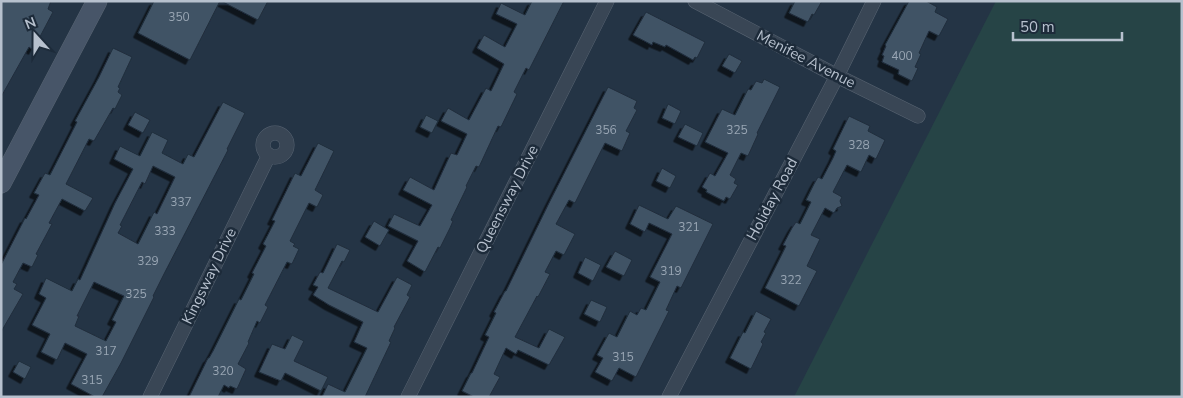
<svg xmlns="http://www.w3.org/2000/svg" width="1183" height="398" viewBox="0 0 1183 398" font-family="'Nunito Sans',sans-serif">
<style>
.green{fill:#264446}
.building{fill:#405365;stroke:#202d3c;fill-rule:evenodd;filter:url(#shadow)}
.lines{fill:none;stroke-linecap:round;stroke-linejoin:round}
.street-casing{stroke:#586472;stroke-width:15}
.secondary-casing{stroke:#586472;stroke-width:21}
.street{stroke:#394655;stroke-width:14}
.secondary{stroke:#475568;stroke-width:20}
.labels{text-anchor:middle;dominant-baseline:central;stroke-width:5;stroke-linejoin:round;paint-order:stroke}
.number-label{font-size:12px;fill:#99a6b4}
.street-label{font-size:15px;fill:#b7c1ce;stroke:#1d2b3a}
</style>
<defs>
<filter id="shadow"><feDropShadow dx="-4.5" dy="4.5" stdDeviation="0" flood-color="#0009"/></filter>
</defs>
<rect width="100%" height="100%" fill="#243445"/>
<path class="green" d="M996 1H1182V397H794Z"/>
<path class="building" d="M1 1H51L48 9 53 12 33 50 29 47 1 97Z
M154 1H220L190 60 138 33Z
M221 1H268L258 20Z
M532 1H564L529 70 526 68 514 92 517 94 501 127 498 126 479 167 476 166 466 186 467 187 451 220 453 221 450 228 440 248 438 247 425 272 407 261 418 241 388 226 394 214 420 226 432 205 403 190 410 177 434 190 451 153 457 155 467 134 441 121 448 108 469 120 486 88 491 91 504 64 477 48 484 35 505 47 517 24 496 14 501 3 525 15Z
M795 1H822L814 15 812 14 808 22 789 13Z
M909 1H926L937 7 935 12 948 19 939 36 929 31 919 53 921 54 915 67 918 68 912 81 898 74 899 70 882 62 884 56 882 55 886 46 885 45Z
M646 12 705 42 697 58 695 57 693 60 666 45 665 47 653 42 652 45 633 35Z
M113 48 132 57 118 87 120 88 118 92 122 95 115 109 113 108 94 141 89 139 66 184 93 198 85 211 62 199 49 223 52 224 36 254 38 255 32 267 23 263 13 282 17 284 14 289 23 294 1 332V265L25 218 26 219 39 195 34 193 45 173 50 175 77 122 75 121 99 77Z
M729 54 742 61 735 73 722 66Z
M764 79 780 87 757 133 758 134 748 156 741 153 730 175 736 179 734 183 738 185 730 199 726 197 724 201 706 192 707 190 702 187 710 173 715 176 728 153 705 142 722 109 735 115 748 89 751 90 756 81 762 83Z
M608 87 637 101 634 108 637 110 626 131 630 133 622 151 605 143 575 203 569 200 556 224 575 234 564 255 556 251 545 272 550 274 538 297 537 296 515 337 539 348 549 329 565 337 549 365 518 350 516 354 506 348 494 374 500 377 489 397H474L462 391 471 373H472L489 337 485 335 496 313 494 312 505 291H506L549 203Z
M223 102 245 113 227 149 228 150 164 274 153 296 154 297 121 363 102 397H95L71 384 87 354 65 343 57 360 41 352 50 334 32 325 46 298 39 294 46 278 72 291 78 279 80 280 115 203 133 169 114 159 120 146 140 156 152 132 168 140 162 153 183 164 188 154 194 157ZM153 166 175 177 157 214 154 212 138 244 118 233 122 226 120 225 142 182 145 184ZM94 282 124 296 112 320 116 322 106 341 75 326 79 316H77Z
M668 104 681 111 675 124 662 118Z
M135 112 150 120 143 133 128 125Z
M426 115 438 121 432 133 420 127Z
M849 116 870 126 868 131 885 140 876 159 869 155 861 172 847 165 833 192 842 197 840 201 842 206 837 208 834 213 825 208 811 235 820 239 807 266 817 271 799 306 765 288 786 246 783 245 792 228 796 222 800 224 811 202 806 200 814 184 818 177 822 179 833 158 836 151 833 149Z
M685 124 703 133 697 146 678 137Z
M318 143 334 151 315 190 323 195 317 207 309 203 290 241 295 244 293 246 299 249 292 264 287 262 265 305 268 307 260 323 257 321 248 342 249 343 238 364 246 369 237 389 230 386 229 388 224 385 218 397H189L208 358H209L213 351 239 299 241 300 254 274 252 273 266 246 263 244 275 221 272 220 295 173 301 176Z
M662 168 676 176 670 188 656 181Z
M639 205 668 219 676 206 713 224 681 288 677 286 666 310 669 311 636 377 619 368 612 381 595 372 603 358 597 355 609 333 617 337 630 311 637 315 641 308 646 310 660 282 650 277 672 234 649 223 645 232 630 224Z
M374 221 389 230 380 246 365 237Z
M337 244 350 250 344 262 342 261 328 288 378 312 397 277 412 285 407 295 410 297 394 327 395 328 389 341 391 342 365 397H322L328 384 345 392 367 348 354 342 363 322 329 305 313 295 318 287 313 285 320 272 323 273Z
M615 251 632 260 624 276 606 267Z
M585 257 601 265 593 281 578 273Z
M591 300 607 307 600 322 584 314Z
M756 311 771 319 764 332 766 333 761 342 763 344 751 369 730 358 743 332 745 333Z
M292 335 304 341 294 361 328 377 321 391 285 373 281 381 259 372 272 344 285 349Z
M19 361 31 367 25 379 13 372Z"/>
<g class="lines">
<g class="street-casing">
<path id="street" d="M695 1 837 76 918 116
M263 145a12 12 0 1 1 24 0a12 12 0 1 1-24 0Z
M150 397 269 155
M408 397 607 1
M669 397 837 76 874 1"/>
</g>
<g class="secondary-casing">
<path id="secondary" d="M1 183 97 1"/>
</g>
<use href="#street" class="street"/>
<use href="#secondary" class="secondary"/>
</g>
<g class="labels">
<g class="number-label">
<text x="179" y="17">350</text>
<text x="902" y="56">400</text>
<text x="606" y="130">356</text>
<text x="737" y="130">325</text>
<text x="859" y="145">328</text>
<text x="181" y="202">337</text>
<text x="689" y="227">321</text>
<text x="165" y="231">333</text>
<text x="148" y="261">329</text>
<text x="671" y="271">319</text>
<text x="791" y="280">322</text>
<text x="136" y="294">325</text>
<text x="106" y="351">317</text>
<text x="623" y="357">315</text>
<text x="223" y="371">320</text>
<text x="92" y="380">315</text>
</g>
<g class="street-label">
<text transform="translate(806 59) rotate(27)">Menifee Avenue</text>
<text transform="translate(507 199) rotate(-63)">Queensway Drive</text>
<text transform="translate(772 199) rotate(-62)">Holiday Road</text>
<text transform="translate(209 276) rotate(-64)">Kingsway Drive</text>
</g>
</g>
<rect width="1183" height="398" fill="none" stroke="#b7c1ce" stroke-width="5"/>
<g transform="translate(35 35) rotate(339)" stroke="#1d2b3a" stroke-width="4" paint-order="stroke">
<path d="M0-4L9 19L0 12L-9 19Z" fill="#b7c1ce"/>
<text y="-8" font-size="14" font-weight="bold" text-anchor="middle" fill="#b7c1ce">N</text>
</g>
<path d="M1013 32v8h109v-8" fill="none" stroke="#b7c1ce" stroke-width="2.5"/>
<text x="1020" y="32" font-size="15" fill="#b7c1ce" stroke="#1d2b3a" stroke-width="4" paint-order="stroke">50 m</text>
</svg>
